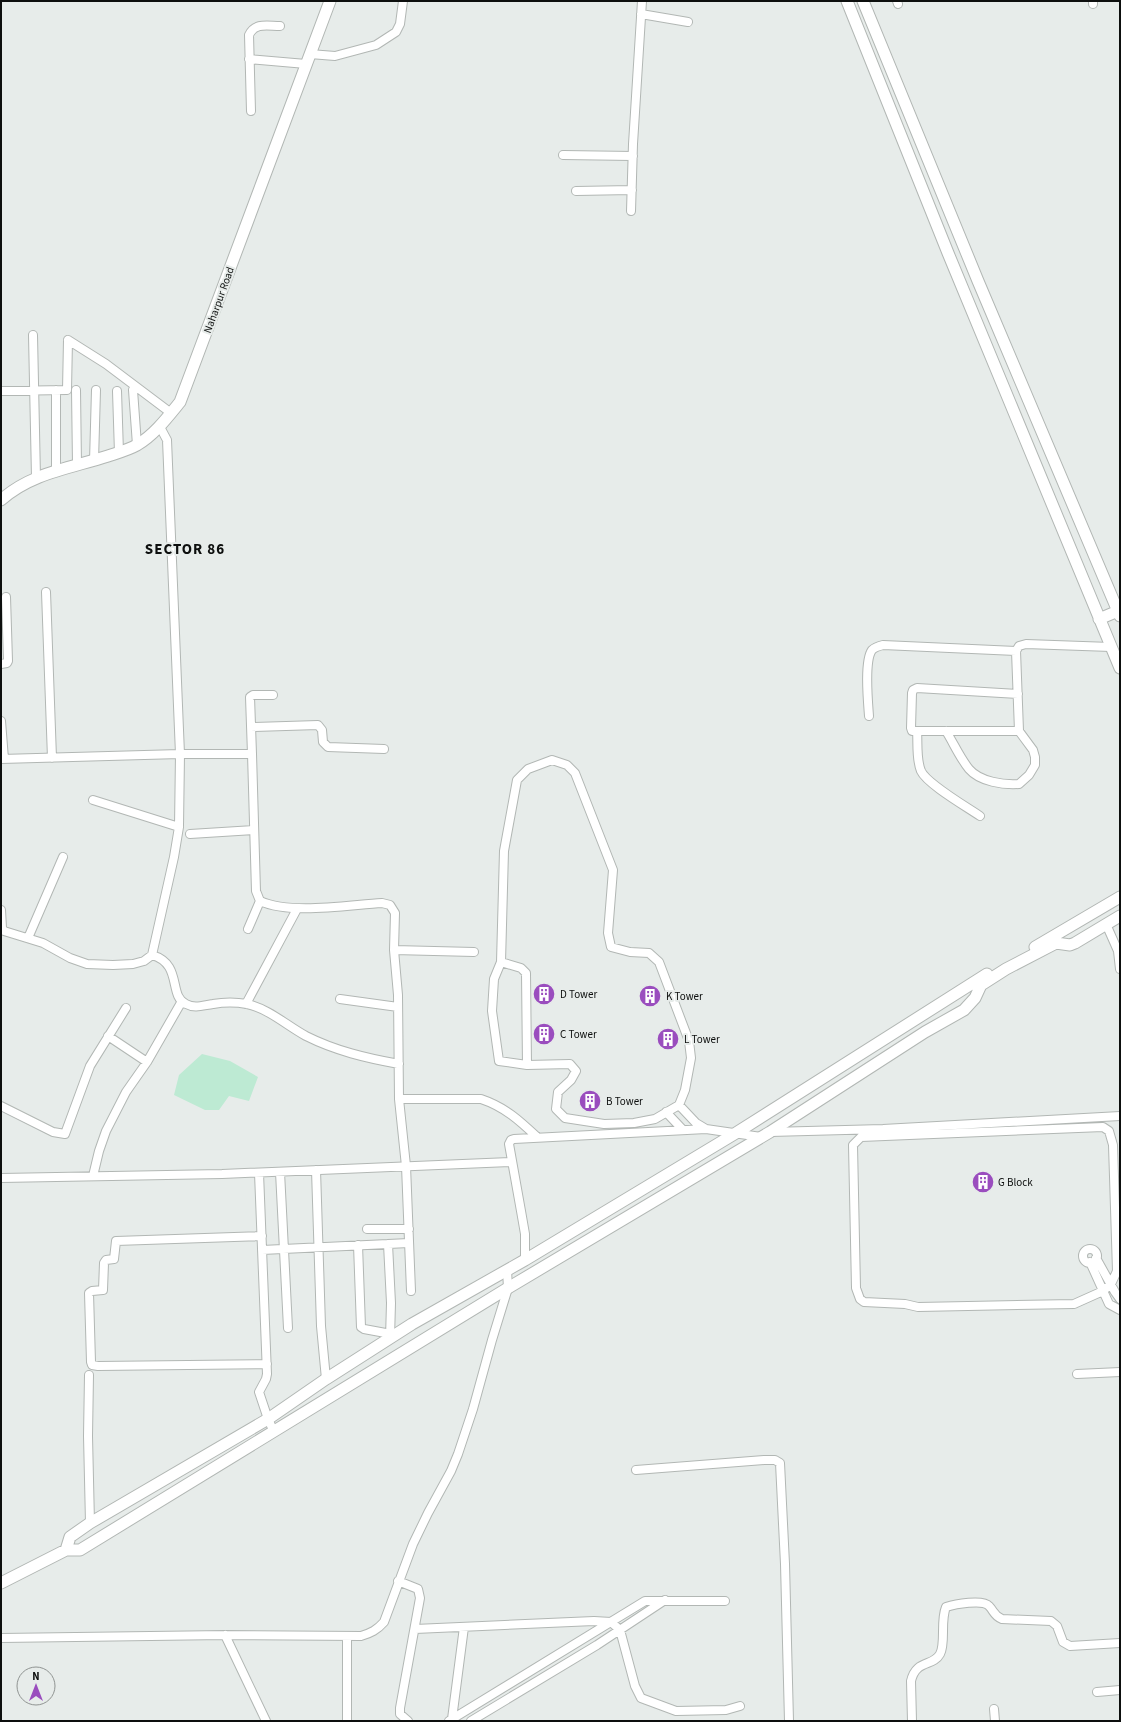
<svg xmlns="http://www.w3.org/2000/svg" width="1121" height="1722" viewBox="0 0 1121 1722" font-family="'Source Sans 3',sans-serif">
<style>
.green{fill:#bdead3}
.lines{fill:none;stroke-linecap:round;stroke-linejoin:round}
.street-casing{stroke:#b2b7b4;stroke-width:10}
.secondary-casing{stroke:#b2b7b4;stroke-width:13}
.street{stroke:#fff;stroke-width:8}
.secondary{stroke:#fff;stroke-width:11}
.labels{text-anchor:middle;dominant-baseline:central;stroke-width:4;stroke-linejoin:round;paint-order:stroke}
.street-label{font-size:11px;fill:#0d0f0e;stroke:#e7ecea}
.poi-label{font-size:11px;fill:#0d0f0e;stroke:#e7ecea;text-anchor:start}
.district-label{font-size:15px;font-weight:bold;letter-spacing:1px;fill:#0d0f0e;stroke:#e7ecea}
</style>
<rect width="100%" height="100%" fill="#e7ecea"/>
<path class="green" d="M202 1054 230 1061 258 1077 249 1101 229 1096 219 1110H205L174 1095 179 1075Z"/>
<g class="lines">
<g class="street-casing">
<path id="street" d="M897 1 898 4
M1093 4V1
M641 14 688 22
M310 54 335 56 376 45 396 32 400 24 403 1
M249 59 306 64
M251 111 249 35C255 22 268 26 280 26
M563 155 633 156
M576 191 632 190
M631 211 633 144 642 1
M33 335 36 478
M68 340 106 364 171 413
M56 390V471
M76 390 77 465
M133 390 137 445
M1 391 67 390 68 340
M117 391 119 453
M94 461 96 390
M46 592 52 758
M1 664 7 663 8 661 6 597
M1018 694 917 688 913 690 912 693 911 728 912 731H1019
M869 716C868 702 864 661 872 650 875 647 879 646 883 645L1016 651
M1 721 4 759
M251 727 318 725 322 730 323 742 328 747 384 749
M917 731C918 744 916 759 921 771 927 784 967 807 980 816
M946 731C954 744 960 758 969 769 980 782 1004 785 1019 784L1029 775 1035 765V757L1033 750 1019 731 1016 651 1019 646 1026 644 1111 647
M252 754 250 697 253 695H273
M1 759 180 754H252L256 891 260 901C291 915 348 905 382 903L390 905 395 913 394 950 398 995 399 1099
M552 760 567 765 575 773 613 870 608 933 611 947 630 952 649 953 659 962 689 1041 691 1058 685 1090 679 1105 655 1119 634 1123 604 1124 565 1118 556 1109 558 1092 571 1080 576 1071 570 1064 527 1065 499 1061 492 1011 494 979 501 962 504 851 517 780 528 769Z
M93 800 179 827
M190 834 254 830
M1 910 2 928 4 931 43 943 70 958 87 964 113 965 133 964 144 961 152 955 174 857 179 827 180 754 167 440 160 427
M1106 924 1118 951 1120 969
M248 929 260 901
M28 938 63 857
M394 950 474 952
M152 955C183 964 168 996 186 1004 195 1009 204 1005 213 1004 224 1002 236 1002 247 1004 269 1009 286 1025 306 1036 336 1051 366 1058 399 1064
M501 962 521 968 526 973 527 1065
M340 999 398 1007
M246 1004 297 909
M108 1036 147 1062
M679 1105 696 1123 706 1129
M1 1106 53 1132 65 1134 90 1066 126 1008
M666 1112 683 1130
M1103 1127 1109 1131 1113 1145 1117 1271 1111 1284 1103 1291 1074 1304 918 1307 905 1304 864 1302 860 1299 856 1288 853 1145 861 1137Z
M770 1132 883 1129 1120 1116
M316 1170 321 1326 326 1379
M280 1172 288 1328
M259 1173 267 1374 266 1379 259 1392 268 1419 274 1432
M93 1176 99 1151 106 1131 126 1092 147 1062 182 1001
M1 1178 222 1174 511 1162
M367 1229H409
M262 1236 116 1241 114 1259 106 1260 104 1263 103 1290 92 1291 89 1293 91 1362 92 1365 98 1366 267 1364
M388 1244 391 1303 390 1338
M358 1245 361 1327 364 1329 391 1334
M1083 1256a7 7 0 1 1 14 0a7 7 0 1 1-14 0Z
M262 1250 409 1243
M1096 1258 1115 1292 1120 1299
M525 1260V1234L521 1211 509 1144 511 1140 514 1139 706 1129 761 1137
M1090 1262 1109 1304 1120 1310
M411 1291 406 1166 399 1099H481C505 1107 520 1121 537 1137
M1077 1374 1120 1372
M89 1375 88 1436 90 1523
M636 1470 764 1460H775L780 1463 785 1564 789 1721
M398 1581 418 1589 420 1598 400 1708V1714L408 1721
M415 1629 594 1621 611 1622 620 1630 635 1686 641 1698 676 1711 726 1710 740 1706
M225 1635 266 1721
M347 1636V1721
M1 1638 225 1635 361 1636C371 1633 377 1630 384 1622L413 1544 428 1513 451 1471 458 1454 473 1409 492 1340 508 1288 507 1270
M1097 1692 1120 1690
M994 1709 995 1721
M452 1719 464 1627
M449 1721 645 1601H725
M471 1721 597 1645 665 1600
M912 1721 911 1681C916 1659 933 1667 940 1654 946 1643 940 1621 946 1607 955 1604 983 1599 989 1606 994 1611 994 1616 1002 1619L1051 1621 1057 1626 1063 1642 1070 1646 1120 1643"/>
</g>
<g class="secondary-casing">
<path id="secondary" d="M847 1 948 253 1120 668
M863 1 978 281 1120 616
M1 500C31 473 71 468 108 456 117 453 128 450 137 445 154 435 167 418 180 402L330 1
M1099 619 1118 611
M1035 947 1120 897
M66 1550 70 1537 90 1523 268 1419 326 1379 412 1324 525 1260 736 1133 987 974
M1 1583 66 1550H80L508 1288 770 1132 925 1032 964 1010 975 998 981 985 1006 969 1056 943 1070 945 1075 943 1120 916"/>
</g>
<use href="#street" class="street"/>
<use href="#secondary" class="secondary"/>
</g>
<defs>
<g id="building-disc" transform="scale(1.15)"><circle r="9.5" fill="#9a4dbe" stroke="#e7ecea"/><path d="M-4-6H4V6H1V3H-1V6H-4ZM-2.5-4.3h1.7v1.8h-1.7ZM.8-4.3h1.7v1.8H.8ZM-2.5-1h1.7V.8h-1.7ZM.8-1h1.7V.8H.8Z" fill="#fff"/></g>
</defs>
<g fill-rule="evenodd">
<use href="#building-disc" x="544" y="994"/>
<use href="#building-disc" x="650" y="996"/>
<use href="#building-disc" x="544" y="1034"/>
<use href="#building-disc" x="668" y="1039"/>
<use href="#building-disc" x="590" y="1101"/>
<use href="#building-disc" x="983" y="1182"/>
</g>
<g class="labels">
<g class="street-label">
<text transform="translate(219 300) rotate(-70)">Naharpur Road</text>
</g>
<g class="poi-label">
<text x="560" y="994">D Tower</text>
<text x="666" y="996">K Tower</text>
<text x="560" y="1034">C Tower</text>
<text x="684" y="1039">L Tower</text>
<text x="606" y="1101">B Tower</text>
<text x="998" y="1182">G Block</text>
</g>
<g class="district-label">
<text x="185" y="549">SECTOR 86</text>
</g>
</g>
<rect width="1121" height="1722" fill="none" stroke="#0d0f0e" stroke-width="4"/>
<g transform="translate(36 1686)"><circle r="19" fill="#e7ecea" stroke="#909492"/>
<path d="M0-3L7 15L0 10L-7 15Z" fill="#9a4dbe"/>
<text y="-6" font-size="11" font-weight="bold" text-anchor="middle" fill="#0d0f0e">N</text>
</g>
</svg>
